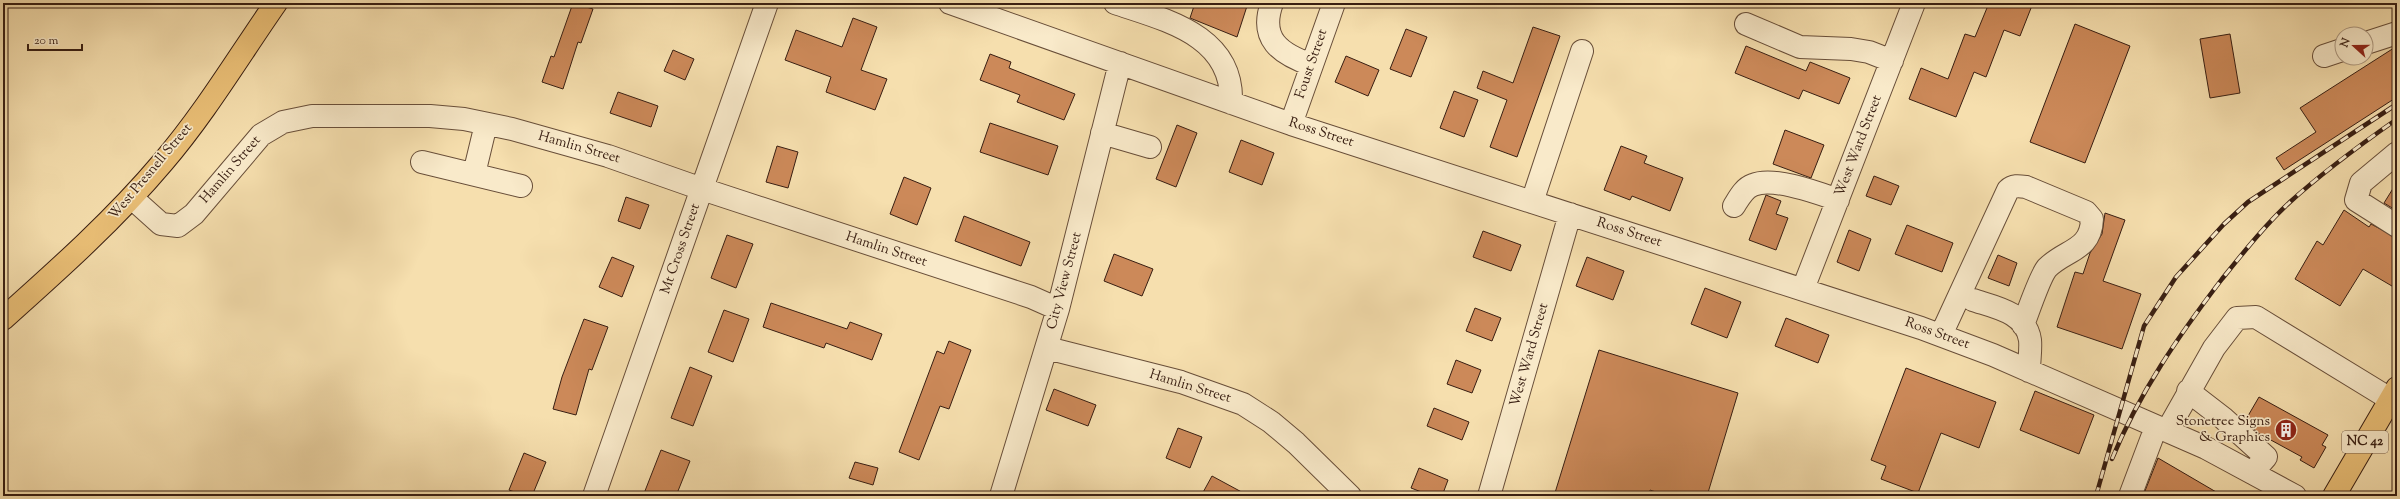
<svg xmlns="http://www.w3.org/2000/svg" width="2400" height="499" viewBox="0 0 2400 499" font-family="'Sorts Mill Goudy',serif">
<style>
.building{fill:#cc8959;stroke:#381e12}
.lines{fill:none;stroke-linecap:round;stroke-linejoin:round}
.minor-casing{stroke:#684e39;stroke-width:24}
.major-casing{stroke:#381e12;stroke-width:24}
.minor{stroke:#f9eaca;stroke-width:22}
.major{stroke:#ebc077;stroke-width:22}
.rail-casing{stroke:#381e12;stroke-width:4.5}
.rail{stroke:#f9eaca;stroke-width:3;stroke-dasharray:9;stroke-linecap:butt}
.labels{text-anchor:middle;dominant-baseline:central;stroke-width:3.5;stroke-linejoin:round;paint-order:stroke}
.shield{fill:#f9eaca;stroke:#725b49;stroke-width:1}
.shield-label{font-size:13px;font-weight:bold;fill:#381e12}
.street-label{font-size:14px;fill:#381e12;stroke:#f9eaca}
.poi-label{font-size:14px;fill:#381e12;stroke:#f9eaca;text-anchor:end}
</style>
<rect width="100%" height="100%" fill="#f6dfae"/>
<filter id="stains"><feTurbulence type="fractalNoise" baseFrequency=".005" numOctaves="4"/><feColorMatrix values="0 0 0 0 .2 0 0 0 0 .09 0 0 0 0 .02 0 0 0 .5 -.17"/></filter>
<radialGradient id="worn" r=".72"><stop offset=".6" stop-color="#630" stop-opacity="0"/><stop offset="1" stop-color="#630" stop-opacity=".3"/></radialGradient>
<path class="building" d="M573 3 593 9 581 43 578 42 563 89 542 82 551 56 554 57Z
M1195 3H1248L1237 37 1190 18Z
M1989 3H2033L2020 36 2004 30 1986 77 1974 72 1956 117 1909 99 1921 68 1948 79 1965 34 1975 37Z
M853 18 877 27 861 70 887 79 875 110 826 92 831 77 785 60 796 30 842 47Z
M2075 24 2130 46 2085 163 2030 142Z
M1533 27 1560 36 1517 157 1490 147 1507 100 1477 88 1483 71 1513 83Z
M1406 29 1427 37 1411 77 1390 69Z
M2230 34 2240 93 2210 98 2200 39Z
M1746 46 1806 71 1810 62 1850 78 1839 104 1803 90 1799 99 1735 73Z
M2397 46V97L2284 170 2276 158 2316 132 2300 108Z
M673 50 694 59 685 80 664 71Z
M990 54 1011 62 1009 68 1075 94 1064 120 1017 102 1020 95 980 80Z
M1346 56 1379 70 1368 96 1335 82Z
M1454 91 1478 100 1464 137 1440 128Z
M618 92 658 106 651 127 610 113Z
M990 123 1058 146 1048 175 980 152Z
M1177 125 1197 133 1176 187 1156 179Z
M1785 130 1824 145 1811 178 1773 164Z
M1241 140 1274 153 1262 185 1229 172Z
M777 146 798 152 788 188 766 182Z
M1621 146 1647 156 1644 163 1683 178 1670 211 1632 196 1630 200 1604 190Z
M1874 176 1899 186 1891 205 1866 196Z
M904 177 931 188 917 225 890 214Z
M2397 182V211L2384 203Z
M1766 195 1781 201 1776 214 1788 218 1776 250 1749 240Z
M626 197 649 205 640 229 618 221Z
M2344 210 2369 227 2371 224 2397 238V289L2363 269 2340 306 2295 279 2317 241 2323 245Z
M2105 213 2125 220 2103 281 2141 294 2122 349 2057 327 2075 272 2083 274 2090 253 2102 234Z
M964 216 1030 242 1021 266 955 241Z
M1907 225 1953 243 1942 272 1895 254Z
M1849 230 1871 239 1859 271 1837 262Z
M1483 231 1521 245 1511 271 1473 257Z
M727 235 753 244 736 288 711 278Z
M1114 254 1153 269 1142 296 1104 281Z
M1998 255 2017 263 2009 286 1988 278Z
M612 257 634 266 622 297 599 287Z
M1587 257 1624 271 1613 300 1576 286Z
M1705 288 1741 302 1727 338 1691 324Z
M771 303 847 329 850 322 882 334 872 360 826 343 824 348 763 327Z
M1475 308 1501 318 1492 341 1466 331Z
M724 310 749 319 733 362 708 352Z
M1786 318 1829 335 1818 363 1775 346Z
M584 319 608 327 592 370 589 369 576 415 553 409 562 377Z
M949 341 971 350 949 409 940 406 919 460 899 452 937 351 944 354Z
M1599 350 1738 393 1707 496H1668L1650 490 1649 496H1554Z
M1456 360 1481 370 1472 393 1447 384Z
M690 367 712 376 693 426 671 418Z
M1906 368 1996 402 1979 448 1941 433 1918 493 1881 479 1886 466 1871 460Z
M1054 389 1096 405 1088 426 1046 410Z
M2035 391 2094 415 2079 454 2020 430Z
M2259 397 2328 435 2322 445 2326 447 2314 468 2300 460 2302 457 2258 433 2245 421Z
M1434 408 1469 422 1462 440 1427 426Z
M1178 428 1202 437 1190 468 1166 458Z
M661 450 690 461 676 496H643Z
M524 453 546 462 532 496H525L509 490Z
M2158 458 2223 496H2143Z
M855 462 878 468 873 485 849 478Z
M1419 468 1448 480 1442 496H1432L1411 488Z
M1212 476 1249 496H1201Z"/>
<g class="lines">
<g class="minor-casing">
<path id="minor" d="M950 3 1291 124 1921 328 1993 355 2206 448 2295 496
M1115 3C1165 20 1234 35 1231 103
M1272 3C1259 39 1280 54 1312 65
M1746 24 1800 47 1851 49 1869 52 1892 61
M2366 43 2397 33
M2324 56 2342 50
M1291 124 1334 3
M1102 133 1150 147
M2397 153 2361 183 2356 200 2397 226
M422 162 521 186
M474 174 486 124
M132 198 161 224 178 226 194 214 261 135 283 122 312 116H430L464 119 512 129 608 156 702 189 1031 297 1058 309
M1532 202 1582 51
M1734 206C1739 198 1744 188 1753 185 1773 176 1818 193 1838 200
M1803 289 1914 3
M1973 300C1994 307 2026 312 2030 340 2031 349 2029 361 2029 371
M1941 335 2008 190C2013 185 2019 186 2026 187L2086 212 2092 219C2091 251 2066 249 2047 268 2040 276 2028 312 2023 325
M1047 348 1181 382 1243 404 1271 422 1296 443 1350 496
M2188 391 2223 418 2266 457 2252 473
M2167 431 2214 348 2237 318 2256 317 2390 399
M594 496 767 3
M1001 496 1058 309 1120 63
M1489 496 1570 214
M2130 496 2156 427"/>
</g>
<g class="major-casing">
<path id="major" d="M3 319C59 269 115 219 163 162 205 113 239 56 276 3
M2334 496 2397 388"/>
</g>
<use href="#minor" class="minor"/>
<use href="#major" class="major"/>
<g class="rail-casing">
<path id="rail" d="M2112 459C2139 393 2179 335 2222 279 2243 253 2265 225 2290 202 2323 172 2360 145 2397 119
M2096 496 2144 326 2176 277 2224 224 2248 202 2397 104"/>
</g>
<use href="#rail" class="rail"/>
</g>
<defs>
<g id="building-disc" transform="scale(1.15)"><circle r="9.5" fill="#8f2418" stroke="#f9eaca"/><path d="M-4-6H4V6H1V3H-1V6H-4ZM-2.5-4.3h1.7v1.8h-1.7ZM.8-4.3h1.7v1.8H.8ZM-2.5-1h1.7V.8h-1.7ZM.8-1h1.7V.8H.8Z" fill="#fff"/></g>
</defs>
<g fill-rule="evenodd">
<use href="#building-disc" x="2286" y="430"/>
</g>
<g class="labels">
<rect class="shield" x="2342" y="431" width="46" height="22" rx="3"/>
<g class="shield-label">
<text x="2365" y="442">NC 42</text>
</g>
<g class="street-label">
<text transform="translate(1312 64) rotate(-71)">Foust Street</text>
<text transform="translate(1321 133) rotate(18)">Ross Street</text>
<text transform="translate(1859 146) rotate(-69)">West Ward Street</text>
<text transform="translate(579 148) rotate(16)">Hamlin Street</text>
<text transform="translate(231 170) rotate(-49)">Hamlin Street</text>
<text transform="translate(151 172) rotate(-50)">West Presnell Street</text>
<text transform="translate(1629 233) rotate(18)">Ross Street</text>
<text transform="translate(681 249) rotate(-71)">Mt Cross Street</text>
<text transform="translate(886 250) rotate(18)">Hamlin Street</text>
<text transform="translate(1065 281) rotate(-75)">City View Street</text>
<text transform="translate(1937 334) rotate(20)">Ross Street</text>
<text transform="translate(1530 355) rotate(-74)">West Ward Street</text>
<text transform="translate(1190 387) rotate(17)">Hamlin Street</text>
</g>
<g class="poi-label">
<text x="2270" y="422">Stonetree Signs<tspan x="2270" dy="16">&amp; Graphics</tspan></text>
</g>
</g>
<rect width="2400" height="499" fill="none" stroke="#f6dfae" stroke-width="16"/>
<rect x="4" y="4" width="2392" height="491" fill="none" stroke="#381e12" stroke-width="2"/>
<rect x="8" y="8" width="2384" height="483" fill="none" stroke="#381e12"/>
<g transform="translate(2354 46) rotate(291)"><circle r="19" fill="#f9eaca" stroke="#ac9880"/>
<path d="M0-3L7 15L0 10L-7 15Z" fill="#8f2418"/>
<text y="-6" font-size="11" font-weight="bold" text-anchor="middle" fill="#381e12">N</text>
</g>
<path d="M28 44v6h54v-6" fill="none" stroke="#381e12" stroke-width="2"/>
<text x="34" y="44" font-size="12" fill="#381e12" stroke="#f9eaca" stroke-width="3" paint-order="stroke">20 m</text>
<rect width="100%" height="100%" filter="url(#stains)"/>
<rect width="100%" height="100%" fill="url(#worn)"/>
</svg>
